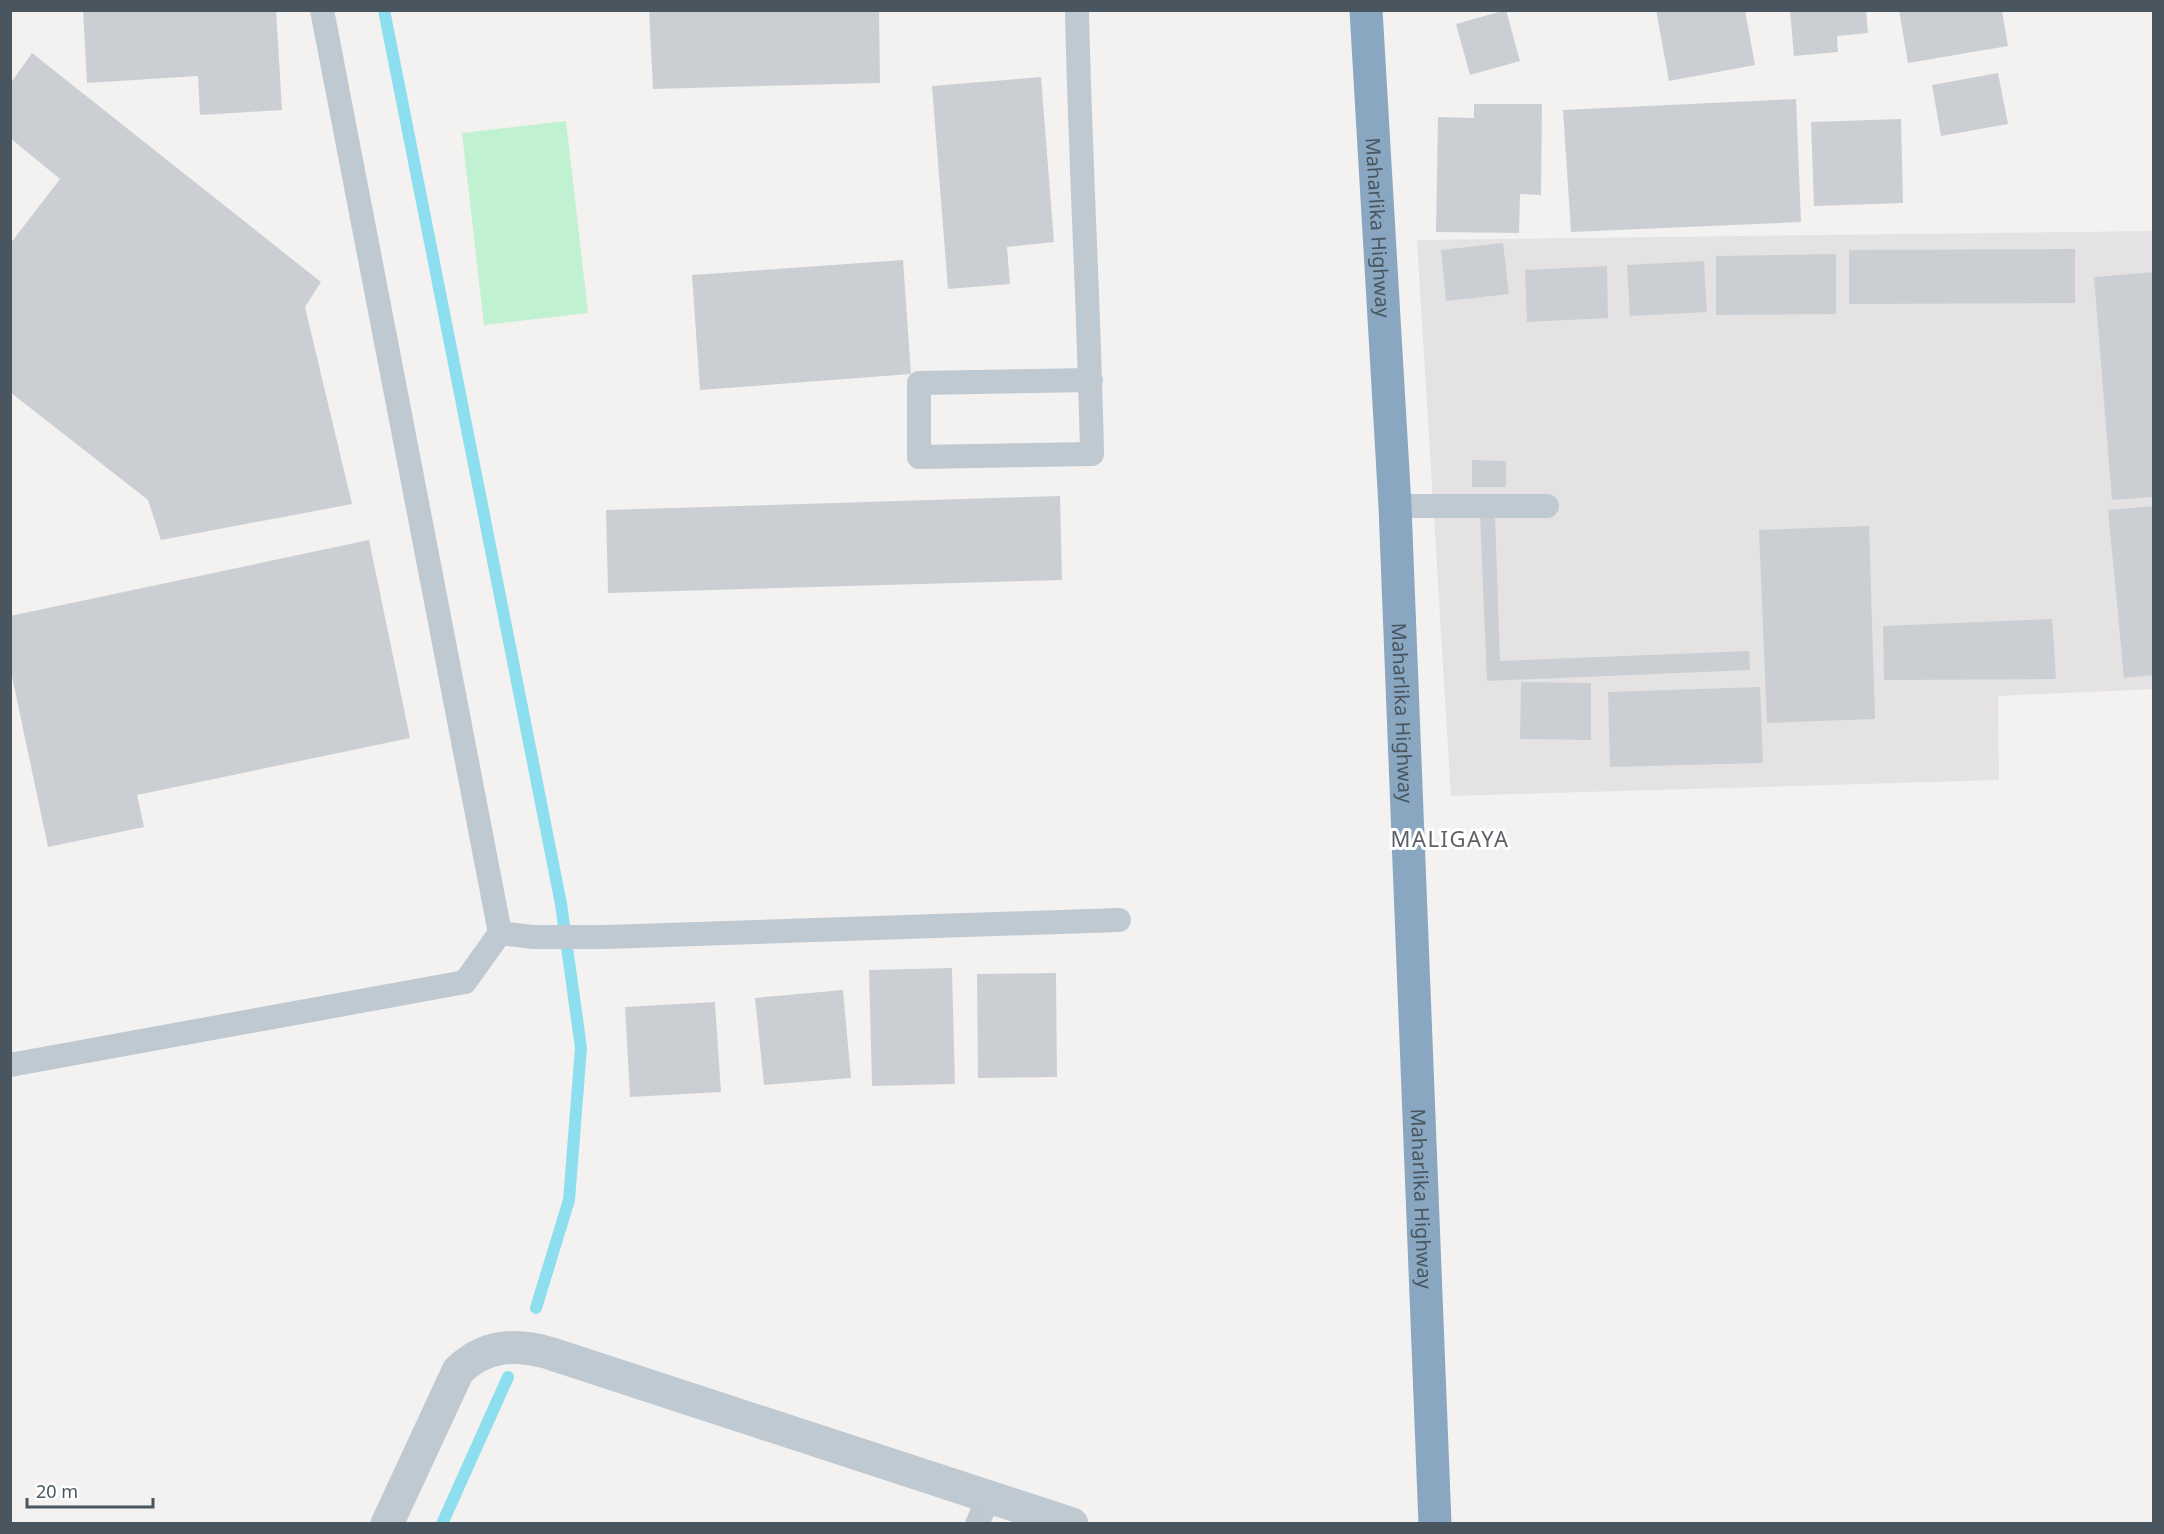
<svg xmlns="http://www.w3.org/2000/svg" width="2164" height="1534" viewBox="0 0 2164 1534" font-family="'Noto Sans',sans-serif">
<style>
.education{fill:#e5e2e4}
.green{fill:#c0f1d0}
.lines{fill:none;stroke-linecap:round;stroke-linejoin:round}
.stream{stroke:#8ddfef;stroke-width:12}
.building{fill:#cbcfd4}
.lane{stroke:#bfc9d1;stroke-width:24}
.street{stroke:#bfc9d1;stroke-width:33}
.highway{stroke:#89a7c0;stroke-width:33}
.labels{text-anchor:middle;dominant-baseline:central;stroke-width:6;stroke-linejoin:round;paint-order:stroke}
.street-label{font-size:20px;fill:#495660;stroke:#fff}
.quarter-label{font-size:22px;letter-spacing:1.5px;fill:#5e6267;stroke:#fff}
</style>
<rect width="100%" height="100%" fill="#f4f1f1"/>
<path class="education" d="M2153 231V689L1998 696 1999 780 1451 796 1417 240Z"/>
<path class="green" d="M566 121 588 313 484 325 462 133Z"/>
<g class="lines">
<path class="stream" d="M384 10 561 904 581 1048 569 1200 536 1308
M442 1524 508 1377"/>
</g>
<path class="building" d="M83 10H276L282 110 200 115 198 76 87 83Z
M649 10H879L880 83 653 89Z
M1506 10 1520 61 1470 75 1456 24Z
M1656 10H1745L1755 65 1669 81Z
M1790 10H1866L1868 33 1837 36 1838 52 1794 56Z
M1899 10H2002L2008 46 1908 63Z
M32 53 321 282 305 307 352 504 161 540 148 500 10 392V244L60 179 10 138V84Z
M1998 73 2008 124 1941 136 1932 85Z
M1041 77 1054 242 1007 247 1010 284 948 289 932 86Z
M1796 99 1801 222 1571 232 1563 110Z
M1474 104H1542L1541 195 1520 194 1519 233 1436 232 1438 117 1474 118Z
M1901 119 1903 203 1814 206 1811 122Z
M1503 243 1509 294 1446 301 1441 250Z
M2075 249V303L1849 304V250Z
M1836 254V314L1716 315V256Z
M903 260 911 374 700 390 692 275Z
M1704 261 1707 312 1630 316 1627 265Z
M1607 266 1608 318 1527 322 1525 270Z
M2154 272V497L2112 500 2094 277Z
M1472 460 1506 461V487H1472Z
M1060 496 1062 580 608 593 606 510Z
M2154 506V675L2124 678 2108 510Z
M1495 514 1500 661 1749 651 1750 670 1487 681 1480 515Z
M1869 526 1875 719 1767 723 1759 530Z
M369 540 410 738 137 795 144 827 48 847 10 667V616Z
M2052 619 2056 679 1884 680 1883 626Z
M1521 682 1591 683V740L1520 739Z
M1760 687 1763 763 1610 767 1608 692Z
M952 968 955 1084 872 1086 869 970Z
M1056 973 1057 1077 978 1078 977 974Z
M843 990 851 1078 764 1085 755 998Z
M715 1002 721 1092 630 1097 625 1007Z"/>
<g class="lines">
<path class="lane" d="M1077 10C1080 158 1089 306 1092 454L919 457V383L1091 380
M1395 506H1547
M500 933 533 937H606L1119 920
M10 1065 465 982 500 933 322 10
M977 1524 989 1497"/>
<path class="street" d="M387 1524 458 1371C484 1345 515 1343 549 1353L1072 1524"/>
<path class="highway" id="s1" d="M1366 10 1395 506 1435 1524"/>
</g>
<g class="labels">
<g class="street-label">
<text stroke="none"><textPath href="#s1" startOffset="218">Maharlika Highway</textPath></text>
<text stroke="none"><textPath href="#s1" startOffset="704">Maharlika Highway</textPath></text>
<text stroke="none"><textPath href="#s1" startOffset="1190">Maharlika Highway</textPath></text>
</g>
<g class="quarter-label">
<text x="1450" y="838">MALIGAYA</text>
</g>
</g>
<rect width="2164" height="1534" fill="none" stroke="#495660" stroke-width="24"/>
<path d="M27 1498v9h126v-9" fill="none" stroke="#495660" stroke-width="3"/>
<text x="36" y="1498" font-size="18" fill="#495660" stroke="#ffffff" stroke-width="4.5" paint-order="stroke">20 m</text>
</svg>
